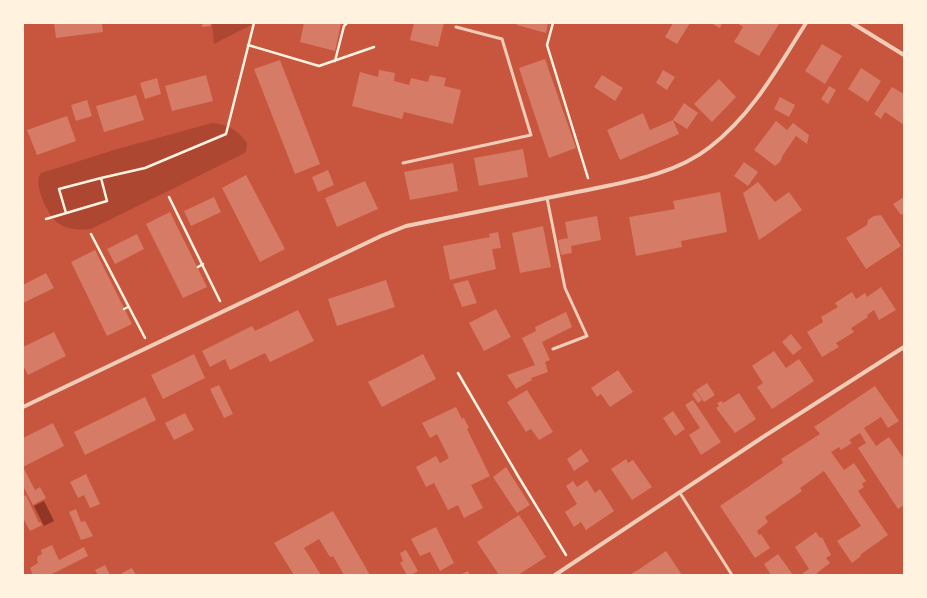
<svg xmlns="http://www.w3.org/2000/svg" width="927" height="598" viewBox="0 0 927 598" font-family="'PT Sans Narrow',sans-serif">
<style>
.green{fill:#ae4732}
.water{fill:#8f3625}
.building{fill:#d67c66}
.lines{fill:none;stroke-linecap:round;stroke-linejoin:round}
.path{stroke:#fff3e0;stroke-width:2.5}
.service{stroke:#f1ccb7;stroke-width:3}
.minor{stroke:#f1ccb7;stroke-width:4}
</style>
<rect width="100%" height="100%" fill="#c8553d"/>
<path class="green" d="M212 23H251V25L214 44Z
M212 123C227 124 238 130 247 143L246 152 243 154 91 229C80 230 68 230 58 223 48 216 32 183 41 173L114 150Z"/>
<path class="water" d="M44 501 54 521 44 526 34 506Z"/>
<path class="building" d="M54 23H102L103 32 56 38Z
M202 23H210L211 26 202 27Z
M304 23H341L335 51 300 42Z
M414 23H444L438 47 410 40Z
M517 23H548L546 33 517 25Z
M673 23H690L677 44 665 37Z
M711 23H722L720 28Z
M737 23H776L779 24 759 56 734 42 743 27Z
M822 44 842 56 825 84 805 71Z
M545 59 576 148 549 158 519 68Z
M280 60 320 164 295 174 254 69Z
M861 68 881 81 868 102 848 89Z
M379 70 395 73 394 81 409 85 411 78 428 82 430 75 446 78 444 86 461 90 453 124 404 112 402 119 352 106 360 72 378 77Z
M663 70 675 77 667 90 656 83Z
M206 75 213 101 172 111 165 86Z
M602 75 623 88 615 101 594 87Z
M157 78 161 94 145 99 140 83Z
M719 79 736 97 712 122 694 104Z
M829 86 836 90 828 104 821 99Z
M892 87 904 94V125L885 112 881 119 874 114Z
M136 95 144 120 104 132 96 106Z
M780 97 795 105 789 117 774 109Z
M87 100 92 116 76 121 71 105Z
M684 103 698 113 687 129 673 120 679 134 620 160 607 130 643 113 650 130 673 120Z
M67 116 76 141 37 155 27 130Z
M776 121 787 130 793 123 809 135 807 144 796 136 783 155 780 162 775 166 754 150Z
M523 149 528 177 479 186 474 158Z
M744 162 758 172 748 186 734 176Z
M453 163 458 191 410 200 404 172Z
M328 170 334 185 318 192 312 177Z
M246 175 285 249 260 262 222 188Z
M365 181 378 209 337 227 325 198Z
M758 182 775 202 789 192 802 210 759 240 743 193Z
M720 192 727 232 681 241 682 247 636 256 629 217 675 209 673 201Z
M214 197 221 212 191 226 184 211Z
M904 197V213L901 215 893 204Z
M170 212 207 287 183 298 146 224Z
M881 215 901 246 866 269 846 238 867 225 868 220 874 216Z
M597 216 601 240 571 246 572 253 561 255 558 240 568 238 565 222Z
M543 226 551 267 520 273 512 233Z
M498 232 501 248 492 249 496 269 450 280 443 246 490 237 489 234Z
M137 234 144 249 115 264 107 249Z
M95 250 132 324 107 336 71 262Z
M46 273 54 288 23 303V285Z
M386 280 395 307 337 326 328 299Z
M468 280 477 303 462 307 453 284Z
M881 287 896 310 879 320 874 310 867 315 868 317 851 328 854 332 836 343 839 347 822 357 807 332 823 322 821 317 838 307 835 303 852 292 856 299 865 293 867 297Z
M496 309 511 337 484 351 469 323Z
M298 310 314 341 270 362 265 353 230 370 225 359 210 367 202 351 252 326 255 331Z
M566 312 572 327 542 342 550 360 545 362 548 372 531 378 532 380 516 389 507 375 535 365 522 338 536 331 535 327Z
M54 332 66 356 28 375 23 365V347Z
M791 334 802 348 793 355 782 342Z
M774 351 786 368 799 359 814 381 772 409 757 387 763 383 752 366Z
M194 354 205 378 163 399 151 375Z
M423 354 436 379 382 407 368 382Z
M618 370 633 392 610 407 601 394 597 397 591 388Z
M707 383 715 395 704 402 696 390Z
M219 385 233 414 224 418 210 389Z
M875 386 899 421 888 428 881 417 864 428 876 446 889 437 904 459V505L898 509 858 448 866 443 860 433 849 440 852 443 841 450 839 447 831 452 844 470 854 463 866 481 862 484 864 487 858 491 888 535 860 555 861 556 852 563 837 541 861 526 824 471 800 488 802 491 765 517 768 522 757 531 759 535 761 534 770 548 755 558 720 506 783 463 781 459 820 434 814 427Z
M527 390 553 432 539 440 531 429 526 432 507 402Z
M696 391 702 400 698 403 692 394Z
M739 393 756 419 735 433 716 408 719 406 717 403 722 401 723 403Z
M145 397 156 420 85 455 74 432Z
M693 400 721 442 701 455 689 435 700 428 685 405Z
M456 407 462 419 464 418 469 428 467 429 490 476 471 485 483 508 464 518 458 505 448 510 434 483 426 487 416 467 436 456 440 463 449 458 437 434 430 438 422 423Z
M673 411 685 429 675 436 663 418Z
M185 413 194 430 174 440 165 423Z
M53 423 64 446 23 467V438Z
M581 449 589 461 574 471 567 459Z
M626 459 628 463 633 460 652 487 632 500 611 469Z
M23 467 35 490 40 487 46 498 33 505 23 486Z
M506 467 530 505 517 513 493 477Z
M86 474 100 504 90 508 84 495 78 498 70 482Z
M587 480 595 493 600 489 614 511 586 530 581 522 574 527 565 512 577 504 566 486 573 481 577 487Z
M26 495 39 523 40 522 42 525 30 531 23 518V497Z
M76 509 81 522 85 521 93 536 81 540 69 512Z
M333 511 370 575H344L333 556 330 557 319 539 304 548 321 575H294L274 543Z
M519 515 546 557 518 575H499L477 542Z
M436 527 454 563 440 571 430 552 420 556 411 539Z
M816 532 820 538 822 537 831 555 826 558 830 563 817 573 819 575H804L803 573 809 569 795 547Z
M52 545 59 560 84 547 88 556 50 575H33L30 568 38 563 37 560 38 556 42 554 41 550Z
M406 550 418 571 411 575H407L400 563 403 561 400 553Z
M666 551 682 575H629L638 570Z
M778 554 793 575H771L764 564Z
M105 565 110 575H98L95 570Z
M132 568 136 575H119L124 572Z
M468 571 470 575H460Z"/>
<g class="lines">
<path class="path" d="M553 23 547 45 588 178
M248 45 319 66 374 47
M335 61 344 26 347 23
M169 197 220 301
M66 213 59 189 101 178
M46 219 107 201 101 178 145 168 226 134 254 23
M91 234 145 338
M198 267 203 264
M124 309 128 307
M458 373 518 476 566 555"/>
<path class="service" d="M403 163 531 135 502 39 456 27
M547 198 565 288 587 336 553 349
M680 493 732 575"/>
<path class="minor" d="M852 23 904 55
M23 407 381 236 406 226C465 214 523 203 582 191 625 182 675 175 710 147 753 114 778 67 806 23
M555 575 760 439 904 347"/>
</g>
<rect width="927" height="598" fill="none" stroke="#fff3e0" stroke-width="48"/>
</svg>
